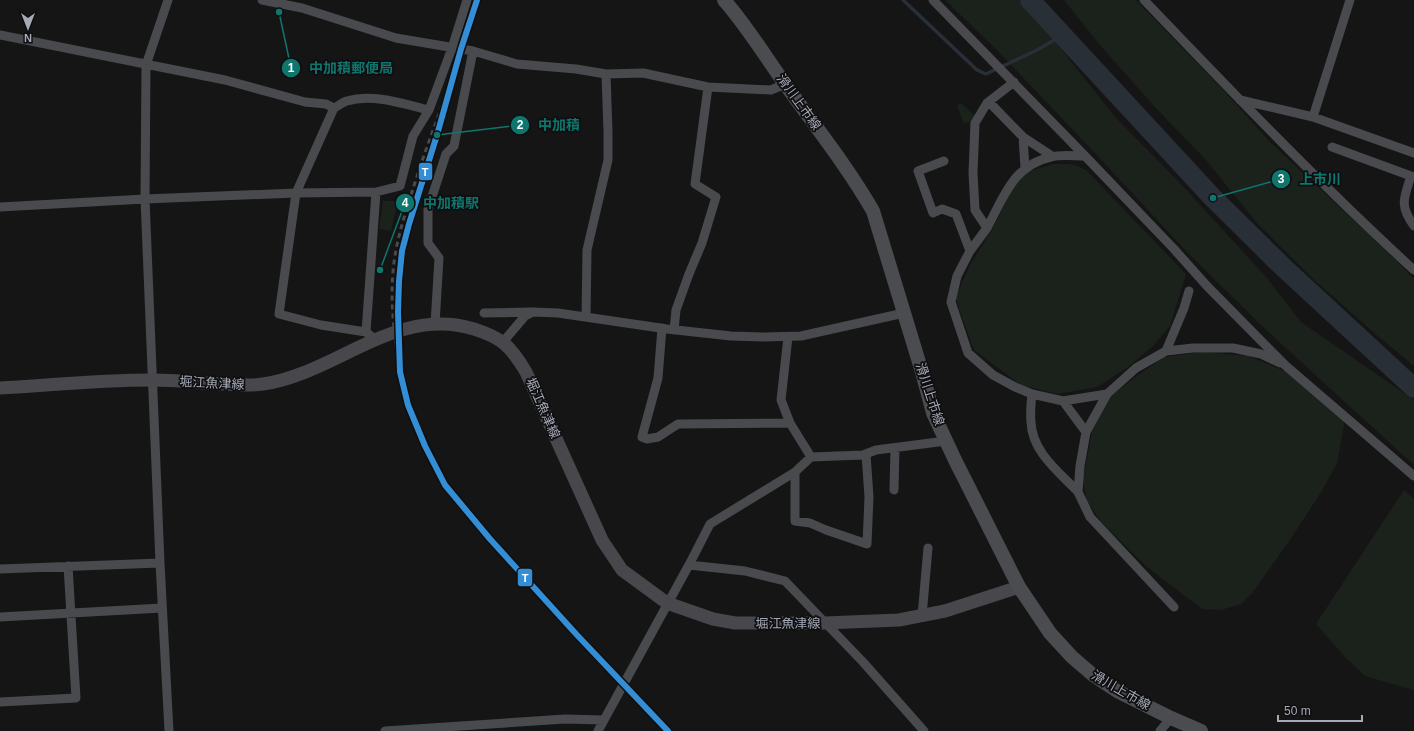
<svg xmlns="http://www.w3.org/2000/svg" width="1414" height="731" viewBox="0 0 1414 731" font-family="Arial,'Noto Sans JP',sans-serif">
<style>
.green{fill:#1b221c}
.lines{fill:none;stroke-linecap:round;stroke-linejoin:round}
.stream{stroke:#282f37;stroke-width:3.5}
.river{stroke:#282f37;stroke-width:20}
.minor{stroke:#494a4e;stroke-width:9}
.secondary{stroke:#48484c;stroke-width:13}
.primary{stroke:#4b4c50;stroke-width:14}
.rail{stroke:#494a4d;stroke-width:3;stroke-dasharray:5 4;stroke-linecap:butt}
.rail-1-casing{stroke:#0f0f11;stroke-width:9}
.rail-1{stroke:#338ed5;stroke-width:6}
.labels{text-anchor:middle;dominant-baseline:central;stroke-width:3.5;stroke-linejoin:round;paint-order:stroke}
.street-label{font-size:13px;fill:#a5aab6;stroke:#0f0f11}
.leader{fill:none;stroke:#0f766e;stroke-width:1.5}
.callout-dot{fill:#0f766e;stroke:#0f0f11;stroke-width:1.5}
.mark-label{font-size:12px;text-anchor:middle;font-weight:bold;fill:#fff}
.callout-label{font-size:14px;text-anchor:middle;font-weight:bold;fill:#0f766e;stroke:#0f0f11;stroke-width:3.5;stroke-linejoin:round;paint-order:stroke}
.line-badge{stroke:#0f0f11;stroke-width:1.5}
.badge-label{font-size:11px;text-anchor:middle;font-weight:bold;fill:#fff}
</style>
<rect width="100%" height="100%" fill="#151515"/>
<path class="green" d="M945 0H1019L1039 21 1116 118 1180 183 1267 278 1301 322 1414 400V465L1263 327 1187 252 1094 152 995 48Z
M1064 0H1136L1225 92 1269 141 1396 260 1414 279V366L1379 337 1312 278 1256 222 1205 159 1153 105 1099 44Z
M961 103 974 115 971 121 964 124 957 106Z
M1053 164H1072L1086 170 1186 274 1170 326 1154 345 1128 367 1097 387 1057 394 1021 385 974 350 959 309 956 296 971 263 992 230 1014 186 1027 172Z
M383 201H398L391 231 379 229Z
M1204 352 1248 356 1285 371 1345 420 1337 463 1323 489 1290 540 1253 592 1241 604 1221 610 1202 609 1147 567 1102 523 1087 501 1083 480 1092 431 1109 398 1134 378 1164 357Z
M1404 490 1414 499V690L1365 676 1346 658 1316 624Z"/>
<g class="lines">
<path class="stream" d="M903 0 977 70 986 74 1037 50 1063 35"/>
<path class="river" d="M1030 0 1213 198 1283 267 1414 388"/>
<path class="minor" d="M168 0 146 65 145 199 160 563 169 731
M262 0 302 8 396 38 473 51 517 64 576 69 606 74 643 73 708 87 771 90 785 84
M933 0 1085 156 1174 249 1207 286 1286 366 1414 476
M1144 0C1232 92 1320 184 1414 270
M0 35 225 80 305 102 326 104 334 108C339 106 342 102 347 101 373 93 404 104 429 110
M1014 82 987 103 975 123 973 173 975 210 987 228C1004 197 1013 165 1051 157 1061 154 1074 156 1085 156
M1240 100 1313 117 1414 153
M989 102 1023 137
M334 108 296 193 279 314 321 325 366 332 376 340
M1313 117 1350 0
M1332 147 1411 176C1404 198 1399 205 1414 226
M944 161 918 171 933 213 942 209 956 214 970 251 987 228
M1025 168 1023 137 1052 156
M0 207 145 199 296 193 376 192 400 186 413 136 429 110 452 48 467 0
M970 251 957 276 951 302 968 353 993 375 1015 387 1032 394 1063 401 1086 432 1107 394 1063 401
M484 313 532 312
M586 317 587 250 608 160V132L606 74
M435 324 439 258 428 243V209L446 154 454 146 473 51
M662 328 658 378 642 437 647 439 658 437 678 424 790 423
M674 330 676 310 689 274 702 243 716 197 695 184 708 87
M366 332 376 192
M788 337 781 400 790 423 811 457
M503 342 525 316 533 312 558 313 667 329 731 336 764 337 801 336 904 313
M1166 351 1184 308 1189 291
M1032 394C1031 403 1030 413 1031 422 1032 452 1059 472 1078 492
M1107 394 1136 368 1166 351 1193 348H1233L1261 354 1280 363
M1086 432 1080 466 1078 492 1090 517 1174 607
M795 472V521L810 523 826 530 867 544 869 497 866 454
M894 490 895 448
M689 565 745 571 785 581 863 662 924 731
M0 569 160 563
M922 616 928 548
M0 617 162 608
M0 702 76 698 68 566
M385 731 565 719 604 720
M598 731 690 563 710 524 795 472 811 457 863 455 876 450 946 441
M1160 731 1171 718"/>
<path class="secondary" d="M0 388C50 385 101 380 151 380 176 380 201 383 226 384 238 385 251 386 263 384 335 374 396 305 474 329 503 338 511 347 526 372L602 540 622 570 667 603 713 619 735 623H825L899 620 945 611 1019 587"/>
<path class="primary" d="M724 0C747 26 765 56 785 84 815 126 847 166 873 211L922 372 933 413 955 460 1019 587 1050 633 1072 657 1093 675 1117 691 1171 718 1201 731"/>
<path class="rail" d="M400 372C395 339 390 306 393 272 395 246 403 220 411 195 424 153 440 111 456 70"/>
<g class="rail-1-casing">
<path id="rail-1" d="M477 0 461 49 437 135 409 224 402 251 399 281 398 312 400 372 408 405 425 446 445 485 490 539 577 635 668 731"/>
</g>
<use href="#rail-1" class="rail-1"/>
</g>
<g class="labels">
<g class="street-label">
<text transform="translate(799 102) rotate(54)">滑川上市線</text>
<text transform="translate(212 383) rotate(3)">堀江魚津線</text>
<text transform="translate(930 394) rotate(72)">滑川上市線</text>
<text transform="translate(543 408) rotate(66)">堀江魚津線</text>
<text x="788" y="623">堀江魚津線</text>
<text transform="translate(1121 690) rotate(30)">滑川上市線</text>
</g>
</g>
<path class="leader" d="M279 12L291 68M437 135L520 125M1213 198L1281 179M380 270L405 203"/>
<g class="callout-dot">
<circle cx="279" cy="12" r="4"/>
<circle cx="437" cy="135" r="4"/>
<circle cx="1213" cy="198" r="4"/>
<circle cx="380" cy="270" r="4"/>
<circle cx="291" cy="68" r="10"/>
<circle cx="520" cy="125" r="10"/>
<circle cx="1281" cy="179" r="10"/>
<circle cx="405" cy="203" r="10"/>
</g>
<g class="mark-label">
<text x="291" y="72">1</text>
<text x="520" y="129">2</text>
<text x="1281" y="183">3</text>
<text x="405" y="207">4</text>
</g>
<g class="callout-label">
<text x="351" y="73">中加積郵便局</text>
<text x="559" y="130">中加積</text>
<text x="1320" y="184">上市川</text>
<text x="451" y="208">中加積駅</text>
</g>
<g class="line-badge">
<rect x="418" y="162" width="15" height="19" rx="4" fill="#338ed5"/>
<rect x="517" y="568" width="16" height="19" rx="4" fill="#338ed5"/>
</g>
<g class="badge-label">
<text x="425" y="176">T</text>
<text x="525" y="582">T</text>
</g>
<g transform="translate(28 28) rotate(180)" stroke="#0f0f11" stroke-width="3" paint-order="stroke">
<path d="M0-3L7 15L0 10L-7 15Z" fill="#a5aab6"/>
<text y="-6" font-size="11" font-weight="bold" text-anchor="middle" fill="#a5aab6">N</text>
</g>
<path d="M1278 715v6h84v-6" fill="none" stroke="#a5aab6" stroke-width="2"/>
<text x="1284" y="715" font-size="12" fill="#a5aab6" stroke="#0f0f11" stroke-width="3" paint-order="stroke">50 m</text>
</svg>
